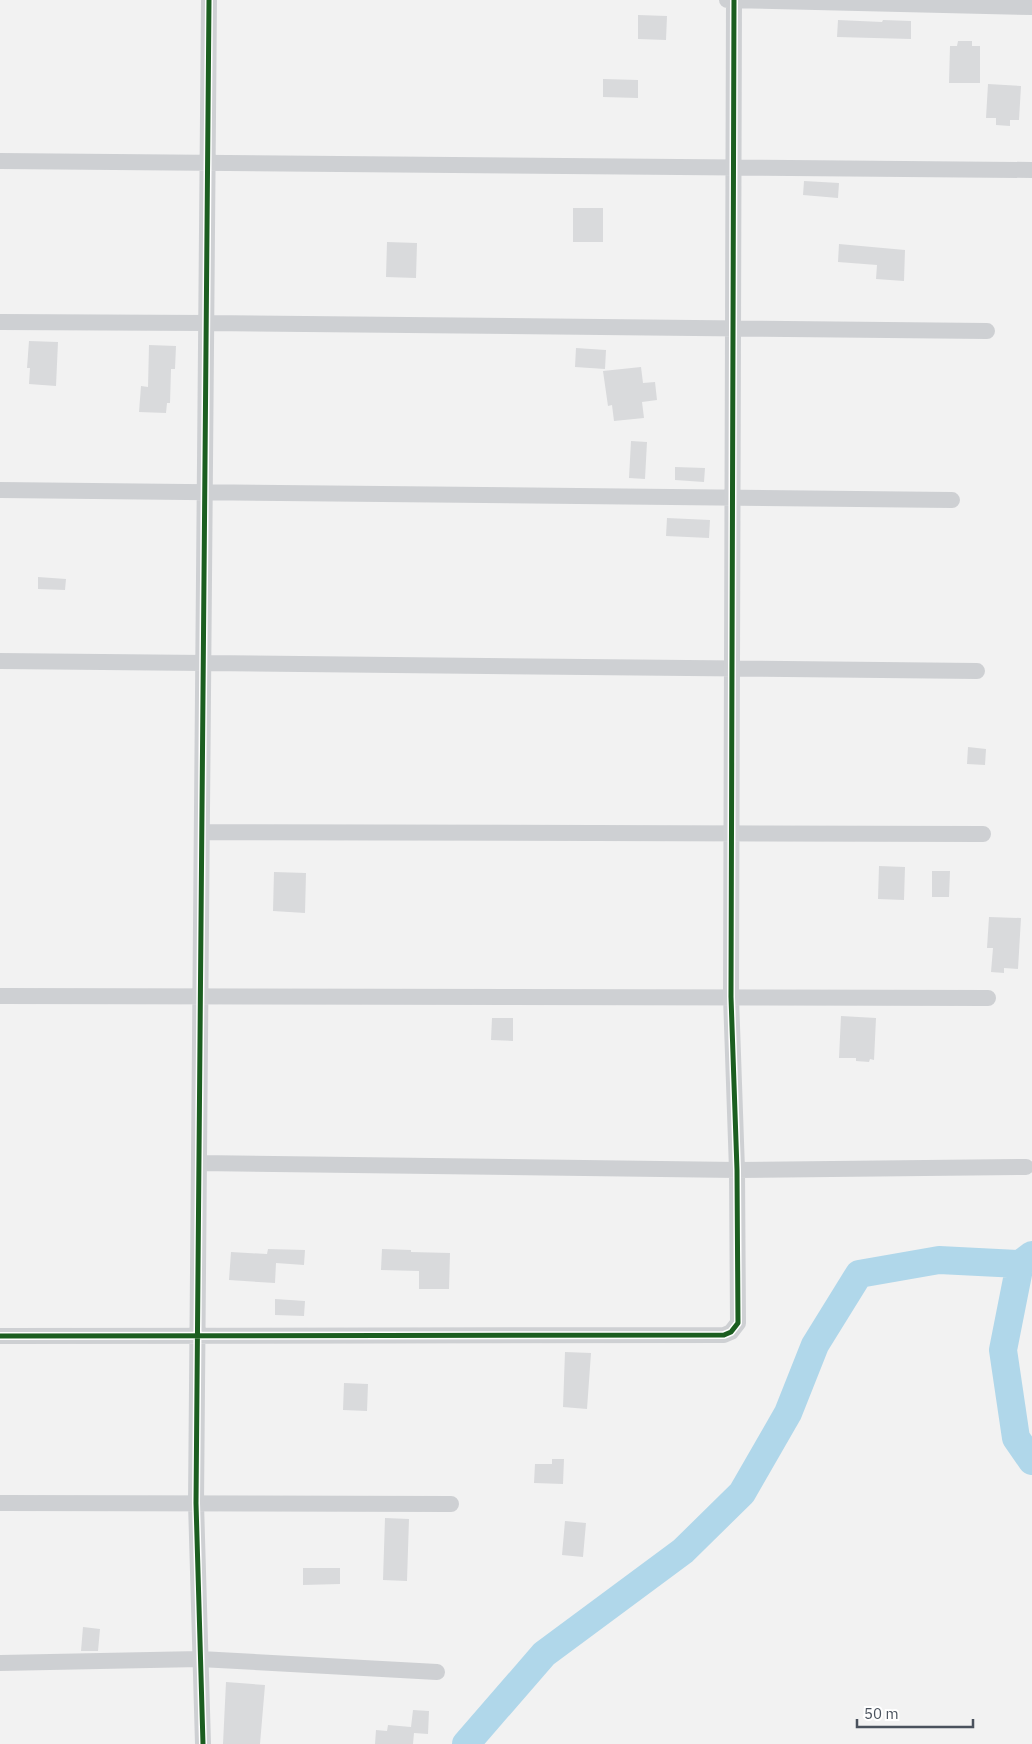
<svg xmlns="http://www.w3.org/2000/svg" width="1032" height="1744" viewBox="0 0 1032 1744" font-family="'IBM Plex Sans',sans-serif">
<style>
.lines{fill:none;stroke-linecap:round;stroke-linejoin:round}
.river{stroke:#b0d7ea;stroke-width:28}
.building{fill:#d9dadc}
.street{stroke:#ced0d3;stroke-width:16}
.cycleway-casing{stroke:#fff;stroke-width:8}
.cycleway{stroke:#1b5e20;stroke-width:5}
</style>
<rect width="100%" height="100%" fill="#f2f2f2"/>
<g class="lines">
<path class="river" d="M1020 1264 1003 1350 1016 1438 1032 1461
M466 1744 544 1654 683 1551 742 1493 788 1413 815 1345 859 1274 939 1260 1020 1264 1032 1255"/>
</g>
<path class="building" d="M638 15 667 16 666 40 638 39Z
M838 20 882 22 883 20 911 21V39L837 37Z
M958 41H972V46H980V83H949L950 46H957Z
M603 79 638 80V98L603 97Z
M988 84 1021 86 1019 120H1010V126L996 125V118H986Z
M804 181 839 183 838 198 803 195Z
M573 208H603V242H573Z
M387 242 417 243 416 278 386 277Z
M839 244 905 250 904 281 876 279 877 265 838 262Z
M29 341 58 342 56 386 29 384 30 368H27Z
M149 345 176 346 175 369H171L170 403H167L166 413 139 412 141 386 148 387Z
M576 348 606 350 605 369 575 367Z
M641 367 643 383 655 382 657 400 642 402 644 418 614 421 612 405 608 406 603 371Z
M631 441 647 442 645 479 629 478Z
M675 467 705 468 704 482 675 480Z
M667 518 710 520 709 538 666 536Z
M38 577 66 579 65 590 38 589Z
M968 747 986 749 985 765 967 764Z
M879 866 905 867 904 900 878 899Z
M932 871H950L949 897H932Z
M274 872 306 873 305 913 273 911Z
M989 917 1021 918 1018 969 1004 968V973L991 972 993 948H987Z
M841 1016 876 1018 874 1060 870 1059 869 1062 856 1061V1058H839Z
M492 1018H513V1041L491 1040Z
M268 1249 305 1250 304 1265 276 1263 275 1283 229 1280 231 1252 267 1254Z
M382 1249 411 1250V1252L450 1253 449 1289H419V1271L381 1270Z
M275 1299 305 1301 304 1316 275 1315Z
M565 1352 591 1353 587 1409 563 1407Z
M344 1383 368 1384 367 1411 343 1410Z
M552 1459H564L563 1484 534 1483 535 1464H552Z
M385 1518 409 1519 407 1581 383 1580Z
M565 1521 586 1523 583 1557 562 1555Z
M303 1568H340V1584L303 1585Z
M83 1627 100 1629 98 1651H81Z
M226 1682 265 1685 260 1744H223Z
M413 1710 429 1711 428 1734 414 1733 413 1744H375L376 1730 387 1731 388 1725 411 1727Z"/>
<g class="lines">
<path class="street" d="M727 0 1032 7
M0 161 1032 170
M0 322 207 323 987 331
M0 490 952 500
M0 661 977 671
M202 832 983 834
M0 996 988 998
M199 1163 737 1170 1026 1167
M0 1336 724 1335 731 1332 738 1323 737 1170 731 997 734 0
M0 1503 451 1504
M0 1663 200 1659 437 1672
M203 1744 196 1503 209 0"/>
<g class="cycleway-casing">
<path id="cycleway" d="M0 1336 724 1335 731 1332 738 1323 737 1170 731 997 734 0
M203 1744 196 1503 209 0"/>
</g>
<use href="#cycleway" class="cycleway"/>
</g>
<path d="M857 1719v8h116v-8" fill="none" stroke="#4a525d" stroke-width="2.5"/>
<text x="864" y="1719" font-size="15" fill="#4a525d" stroke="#ffffff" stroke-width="4" paint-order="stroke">50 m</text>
</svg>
